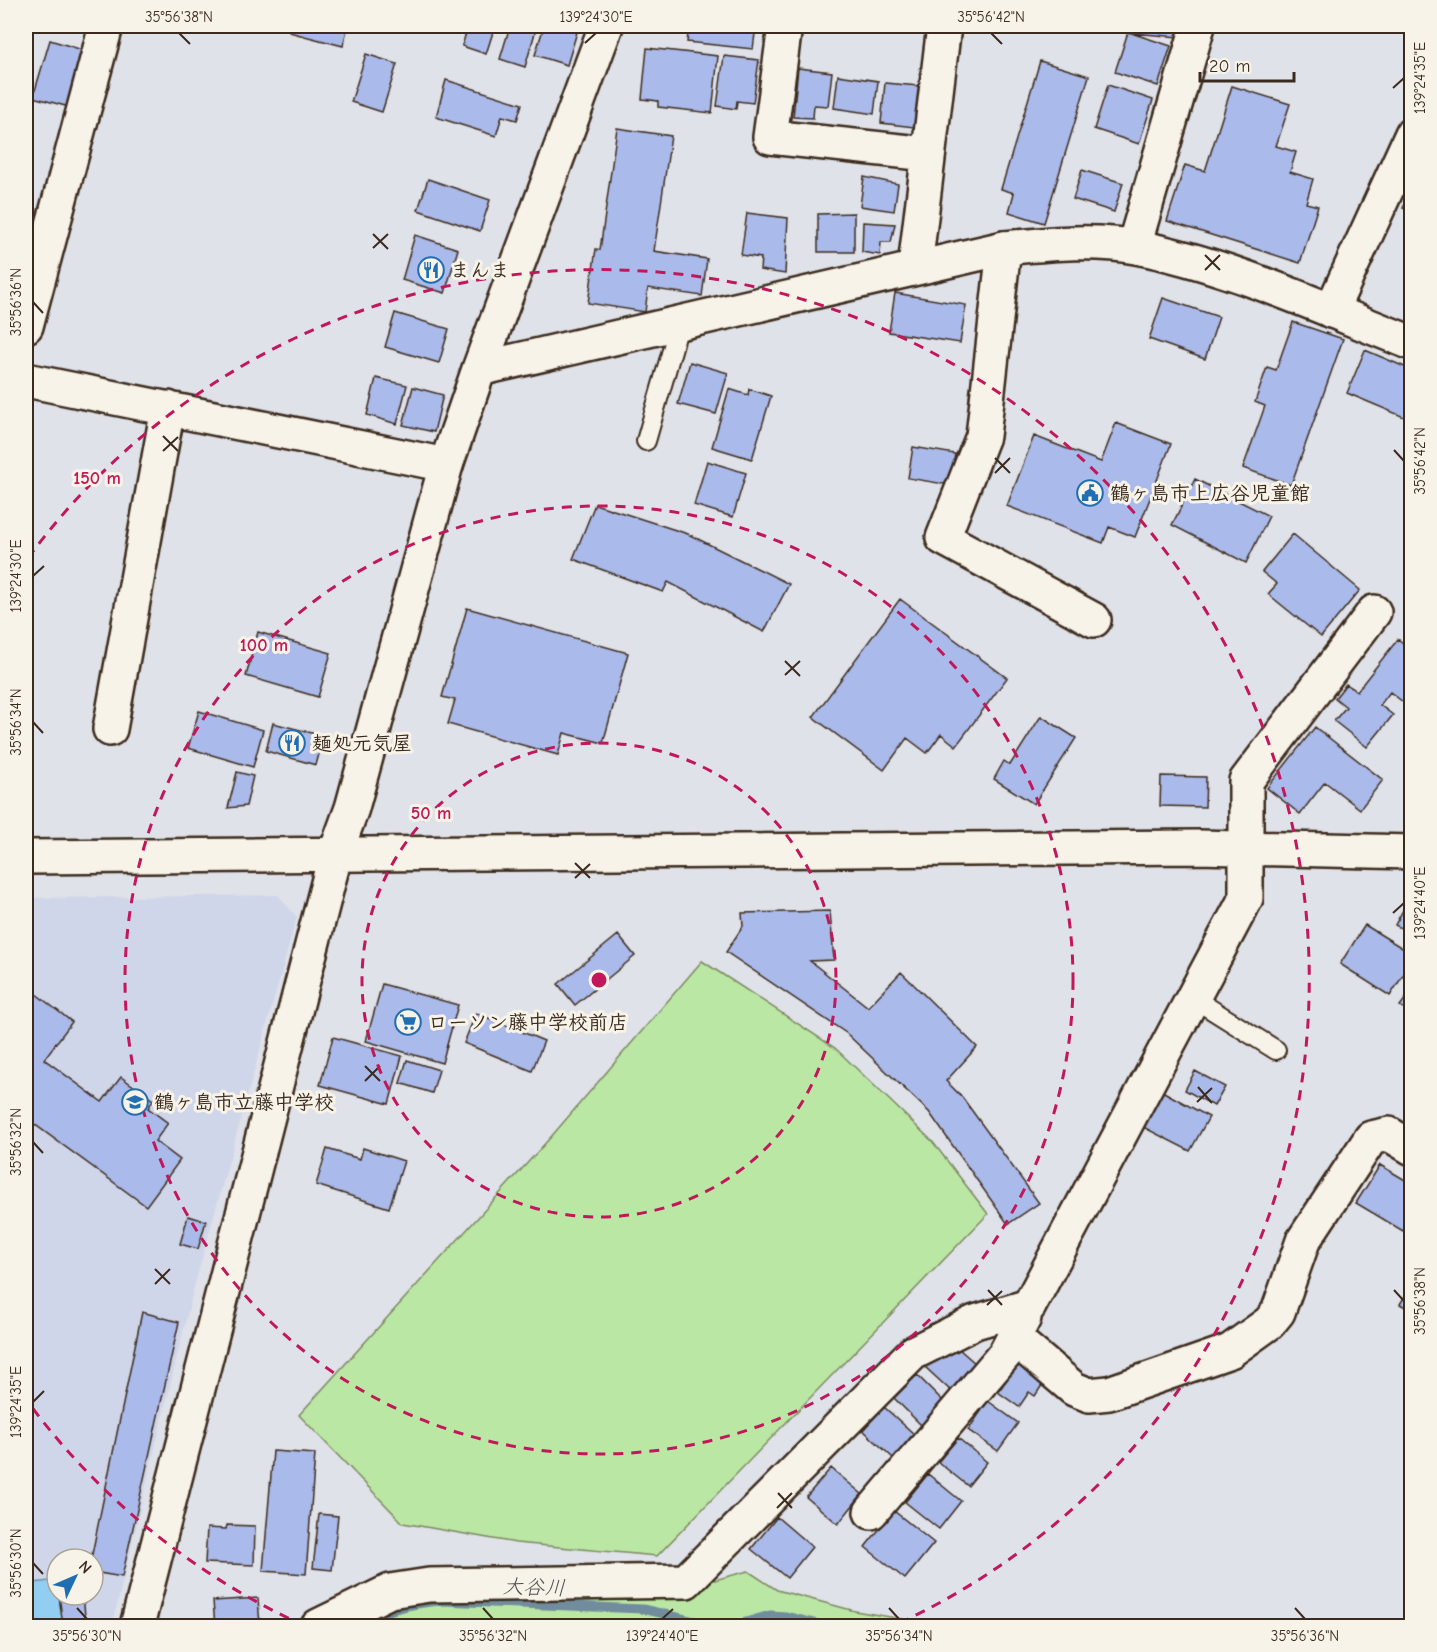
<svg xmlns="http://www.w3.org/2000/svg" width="1437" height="1652" viewBox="0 0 1437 1652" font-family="'Comic Neue','Klee One',sans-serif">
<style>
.built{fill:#d0d6e9;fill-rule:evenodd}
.green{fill:#bbe7a4;stroke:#7b8861;stroke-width:1.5}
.water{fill:#92cdf2;stroke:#6f8c9d;stroke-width:1.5}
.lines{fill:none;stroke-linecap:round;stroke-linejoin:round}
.stream{stroke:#6f8c9d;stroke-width:9}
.building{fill:#aabaea;stroke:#3b2a1e;stroke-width:1.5}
.lane-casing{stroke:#3b2a1e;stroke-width:22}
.street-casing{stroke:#3b2a1e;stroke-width:38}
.secondary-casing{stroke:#3b2a1e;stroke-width:38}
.lane{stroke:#f7f3e8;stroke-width:18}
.street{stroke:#f7f3e8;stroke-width:33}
.secondary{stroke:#f7f3e8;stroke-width:33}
.ticks{fill:none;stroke:#3b2a1e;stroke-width:2}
.ring{fill:none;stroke:#c2185b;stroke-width:3;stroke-dasharray:10 8}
.labels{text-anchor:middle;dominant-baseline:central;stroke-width:6;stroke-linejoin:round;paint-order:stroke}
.poi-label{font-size:20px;font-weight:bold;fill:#3b2a1e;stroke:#f7f3e8;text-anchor:start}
.water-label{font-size:21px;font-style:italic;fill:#515353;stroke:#f7f3e8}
.centre{fill:#c2185b;stroke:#f7f3e8;stroke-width:3}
.ring-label{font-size:18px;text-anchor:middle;font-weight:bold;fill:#c2185b;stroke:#f7f3e8;stroke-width:6;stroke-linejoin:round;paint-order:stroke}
.neatline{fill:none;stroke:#3b2a1e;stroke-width:2}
.ticks-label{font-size:15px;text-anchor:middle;fill:#3b2a1e}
</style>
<rect width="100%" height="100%" fill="#e0e2e9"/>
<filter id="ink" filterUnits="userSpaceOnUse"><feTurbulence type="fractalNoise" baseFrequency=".0167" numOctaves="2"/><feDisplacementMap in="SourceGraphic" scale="12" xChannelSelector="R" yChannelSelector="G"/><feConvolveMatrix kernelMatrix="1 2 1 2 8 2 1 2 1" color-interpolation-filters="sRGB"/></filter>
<g filter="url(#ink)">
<path class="built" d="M278 895 297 917 194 1287 112 1626H26V898ZM57 1559H93V1595H57Z"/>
<path class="green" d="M702 961 835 1048 932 1141 988 1214 657 1556 516 1543 403 1523 299 1415 550 1138Z
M748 1571 777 1590 855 1611 943 1626H360L407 1600 651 1597Z"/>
<path class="water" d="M57 1580 63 1626H26V1584Z"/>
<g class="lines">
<path class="stream" d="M355 1626C383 1610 410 1603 442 1601L643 1609 715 1626
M732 1626 770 1615 786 1616 826 1626"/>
</g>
<path class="building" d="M290 26H348L343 46 289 32Z
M468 26H495L486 54 462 46Z
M510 26H537L525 67 500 59Z
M544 26H554L577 32 567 65 535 55Z
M663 26H687L686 34 662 31Z
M689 26H756L753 49 687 42Z
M1122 26H1180L1179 37 1121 32Z
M1128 32 1171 46 1158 86 1115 72Z
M50 40 86 51 69 107 33 97Z
M647 48 718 56 712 113 658 107V101L642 99Z
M366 54 397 64 382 112 351 102Z
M724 56 759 60 753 103 737 101 736 109 717 106Z
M1040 61 1089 76 1044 223 1009 212 1014 193 1001 189Z
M798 68 832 72 828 106 814 105 813 118 793 117Z
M838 75 878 81 874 114 834 108Z
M446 80 522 104 517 120 502 116 496 136 436 117Z
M885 83 919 86 914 127 881 123Z
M1108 85 1153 100 1139 144 1094 129Z
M1232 86 1290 104 1276 146 1296 152 1290 172 1313 179 1306 203 1318 206 1300 263 1167 221 1185 165 1205 171Z
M617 128 671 136 654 251 707 259 702 296 648 288 645 312 588 303 596 249 600 250Z
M1082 170 1123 183 1114 212 1073 199Z
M864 177 898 184 894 211 860 206Z
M428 179 490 200 480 231 418 210Z
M1412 188V212L1403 208Z
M747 213 788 218 785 274 760 270 761 258 741 255Z
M854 213V252H818V214Z
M863 222 895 224 891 242H881L880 255 862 252Z
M415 235 458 249 445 293 402 280Z
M895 293 966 305 960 343 889 332Z
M1163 298 1219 317 1205 359 1149 339Z
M395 313 449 329 439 363 385 347Z
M1293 322 1343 339 1291 485 1243 468 1265 406 1255 402 1267 367 1276 370Z
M1365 350 1412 370 1411 420 1347 393Z
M690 362 728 373 716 414 678 404Z
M376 378 407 385 397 424 367 415Z
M413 387 443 395 434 432 403 425Z
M729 389 748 395 749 389 771 396 752 459 712 447Z
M1116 423 1171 444 1135 537 1109 527 1103 543 1007 506 1034 436 1101 462Z
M913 447 955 454 950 485 908 478Z
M707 461 746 473 733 517 694 505Z
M1195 479 1269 516 1246 563 1172 525Z
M595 504 688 534 789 584 764 632 668 582 663 592 573 559Z
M1293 534 1360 590 1321 637 1268 594 1277 584 1262 572Z
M900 599 1007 678 956 746 941 734 927 753 907 738 884 770 813 717Z
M467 608 628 653 603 743 564 733 558 755 448 724 455 700 442 697Z
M258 632 331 653 318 697 246 676Z
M1398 639 1412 650V709L1390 692 1380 705 1393 715 1367 747 1334 721 1346 707 1335 698 1346 684 1357 691Z
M199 711 263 730 253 767 188 748Z
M1041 716 1076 738 1034 804 994 779 1004 761 1010 765Z
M273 723 324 736 316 765 266 751Z
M1315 727 1383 780 1360 809 1325 782 1300 814 1267 788Z
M237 772 253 776 246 806 228 808Z
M1161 776 1206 777 1205 807 1160 806Z
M1410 897 1412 898V934L1395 925Z
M830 911 834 960 810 961 868 1007 901 972 977 1047 946 1081 962 1097 1039 1203 1008 1224 929 1112 846 1033 726 952 743 926 742 913Z
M1365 925 1412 954V961L1390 996 1340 964Z
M618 935 635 956 575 1005 558 984Z
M382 984 458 1005 442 1063 366 1041Z
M31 990 72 1022 44 1059 102 1102 121 1077 153 1100 148 1108 168 1123 155 1141 180 1160 146 1206 26 1118V998Z
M1412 990V1014L1400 1006Z
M476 1013 544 1041 532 1071 464 1043Z
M333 1037 402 1056 389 1104 320 1085Z
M407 1060 439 1070 432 1093 400 1083Z
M1195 1071 1225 1087 1214 1106 1185 1090Z
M1162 1091 1209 1117 1190 1151 1143 1127Z
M363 1148 404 1161 389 1208 316 1185 327 1149 360 1159Z
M1380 1165 1412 1184V1217L1403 1231 1356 1203Z
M188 1216 206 1221 198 1249 180 1244Z
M1412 1285V1311L1400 1304Z
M142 1312 179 1322 122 1577 93 1572 91 1559Z
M950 1341 976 1364 951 1391 925 1367Z
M1024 1355 1050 1373 1035 1396 1029 1392 1019 1407 998 1392Z
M917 1375 945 1403 922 1426 894 1398Z
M988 1401 1018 1423 998 1451 968 1430Z
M884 1407 914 1434 893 1458 863 1430Z
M958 1438 987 1462 968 1486 938 1462Z
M273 1451 315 1454 306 1574 263 1571Z
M831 1468 862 1494 838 1524 806 1497Z
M928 1474 961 1501 939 1529 905 1502Z
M894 1511 934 1543 905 1579 865 1547Z
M319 1514 338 1516 332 1570 313 1568Z
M777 1517 812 1547 787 1578 751 1549Z
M227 1525 255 1526 254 1565 205 1563 207 1528 226 1529Z
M59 1595H83L86 1626H63Z
M258 1598 260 1626H215L213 1601Z"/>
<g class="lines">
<g class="lane-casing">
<path id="lane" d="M646 441 680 322
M1193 998 1276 1050"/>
</g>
<g class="street-casing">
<path id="street" d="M785 26 770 137 928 154
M1134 246 1198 26
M1004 248 983 436 943 538 1094 620
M915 267 944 26
M1331 311 1412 134
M26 326 106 26
M26 380 446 465
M110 729 168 408
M1015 1339 1074 1389 1089 1395 1109 1393 1230 1351 1269 1323 1278 1312 1303 1241 1371 1138 1389 1134 1412 1148
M871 1512 1005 1354 1024 1318
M318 1626 390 1591 429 1585 686 1581 913 1353 975 1322 1029 1306 1246 898V781L1374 612"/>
</g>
<g class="secondary-casing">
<path id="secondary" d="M479 369 1004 248C1048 244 1093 239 1136 247 1228 264 1324 309 1412 343
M26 857 1198 847 1412 852
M137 1626 336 852 352 808 446 465 479 369 606 26"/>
</g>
<use href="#lane" class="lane"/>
<use href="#street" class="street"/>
<use href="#secondary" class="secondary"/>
</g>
</g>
<path class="ticks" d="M179 33 190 44M991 33 1002 44M585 43 596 33M1393 88 1404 78M373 234 388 249M373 248 388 234M1205 255 1220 270M1205 270 1220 255M33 302 43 313M163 436 178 451M1394 450 1404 461M163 451 178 437M995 458 1010 473M995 473 1010 458M33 576 44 566M785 661 800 676M785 675 800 661M33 722 43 733M575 863 590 878M575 878 590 864M1393 913 1404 903M365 1066 380 1081M365 1081 380 1066M1198 1087 1212 1103M1197 1102 1212 1088M33 1142 43 1153M155 1269 170 1284M155 1284 170 1269M988 1290 1002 1305M1394 1290 1404 1301M987 1305 1002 1291M33 1402 44 1391M778 1493 792 1508M777 1508 792 1493M33 1563 43 1574M77 1608 87 1619M483 1608 493 1619M889 1608 899 1619M1295 1608 1305 1619M662 1619 673 1609"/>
<g class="ring">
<circle cx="599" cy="980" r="237"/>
<circle cx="599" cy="980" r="474"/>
<path d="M305 1626A710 710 0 0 1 28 1402M28 558A710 710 0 1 1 893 1626"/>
</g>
<defs>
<g id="restaurant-ring" transform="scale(1.35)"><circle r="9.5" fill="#f7f3e8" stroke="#1f6fb2" stroke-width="1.5"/><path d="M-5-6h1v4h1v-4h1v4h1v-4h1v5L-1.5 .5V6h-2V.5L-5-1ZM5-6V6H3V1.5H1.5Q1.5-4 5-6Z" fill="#1f6fb2"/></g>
<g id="civic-ring" transform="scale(1.35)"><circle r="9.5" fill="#f7f3e8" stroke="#1f6fb2" stroke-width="1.5"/><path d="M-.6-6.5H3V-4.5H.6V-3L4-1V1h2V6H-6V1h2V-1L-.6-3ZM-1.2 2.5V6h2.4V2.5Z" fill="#1f6fb2"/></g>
<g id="supermarket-ring" transform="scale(1.35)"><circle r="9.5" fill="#f7f3e8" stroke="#1f6fb2" stroke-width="1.5"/><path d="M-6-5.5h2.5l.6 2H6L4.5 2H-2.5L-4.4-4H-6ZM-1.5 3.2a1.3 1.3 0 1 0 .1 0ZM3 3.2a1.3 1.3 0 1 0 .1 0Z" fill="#1f6fb2"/></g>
<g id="school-ring" transform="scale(1.35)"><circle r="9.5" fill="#f7f3e8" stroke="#1f6fb2" stroke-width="1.5"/><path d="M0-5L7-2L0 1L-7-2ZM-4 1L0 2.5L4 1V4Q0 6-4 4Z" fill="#1f6fb2"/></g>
</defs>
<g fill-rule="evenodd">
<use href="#restaurant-ring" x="431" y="270"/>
<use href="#civic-ring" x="1090" y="493"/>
<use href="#restaurant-ring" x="292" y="743"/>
<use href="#supermarket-ring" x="408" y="1022"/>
<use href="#school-ring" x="135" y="1102"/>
</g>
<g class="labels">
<g class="poi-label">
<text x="450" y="270">まんま</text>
<text x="1110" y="493">鶴ヶ島市上広谷児童館</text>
<text x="312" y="743">麺処元気屋</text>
<text x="428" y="1022">ローソン藤中学校前店</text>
<text x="154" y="1102">鶴ヶ島市立藤中学校</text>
</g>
<g class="water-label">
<text transform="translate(534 1587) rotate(2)">大谷川</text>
</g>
</g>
<circle cx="599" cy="980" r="9" class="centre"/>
<g class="ring-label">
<text x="97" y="484">150 m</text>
<text x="264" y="651">100 m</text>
<text x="431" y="819">50 m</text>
</g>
<rect width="1437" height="1652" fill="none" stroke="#f7f3e8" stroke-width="66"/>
<g transform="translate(75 1577) rotate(46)"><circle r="28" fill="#f7f3e8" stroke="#aca397" stroke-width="1.5"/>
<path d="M0-4.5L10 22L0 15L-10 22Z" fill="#1f6fb2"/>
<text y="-9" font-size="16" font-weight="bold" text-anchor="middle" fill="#3b2a1e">N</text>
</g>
<path d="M1200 72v9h94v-9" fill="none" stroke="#3b2a1e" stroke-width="3"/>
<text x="1209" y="72" font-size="18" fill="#3b2a1e" stroke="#f7f3e8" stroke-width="4.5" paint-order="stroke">20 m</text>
<rect x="33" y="33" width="1371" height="1586" class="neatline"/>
<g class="ticks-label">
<text x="179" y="22">35°56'38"N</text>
<text x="596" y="22">139°24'30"E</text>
<text x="991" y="22">35°56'42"N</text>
<text transform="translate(1420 78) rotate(-90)" y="5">139°24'35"E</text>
<text transform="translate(16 302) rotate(-90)" y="5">35°56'36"N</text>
<text transform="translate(1420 461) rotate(-90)" y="5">35°56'42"N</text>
<text transform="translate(16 576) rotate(-90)" y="5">139°24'30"E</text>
<text transform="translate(16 722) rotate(-90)" y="5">35°56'34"N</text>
<text transform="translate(1420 903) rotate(-90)" y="5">139°24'40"E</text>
<text transform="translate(16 1142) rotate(-90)" y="5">35°56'32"N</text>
<text transform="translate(1420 1301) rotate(-90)" y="5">35°56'38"N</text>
<text transform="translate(16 1402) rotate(-90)" y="5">139°24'35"E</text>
<text transform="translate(16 1563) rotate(-90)" y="5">35°56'30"N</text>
<text x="87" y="1641">35°56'30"N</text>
<text x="493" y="1641">35°56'32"N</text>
<text x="662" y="1641">139°24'40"E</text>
<text x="899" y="1641">35°56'34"N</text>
<text x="1305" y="1641">35°56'36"N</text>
</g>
</svg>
